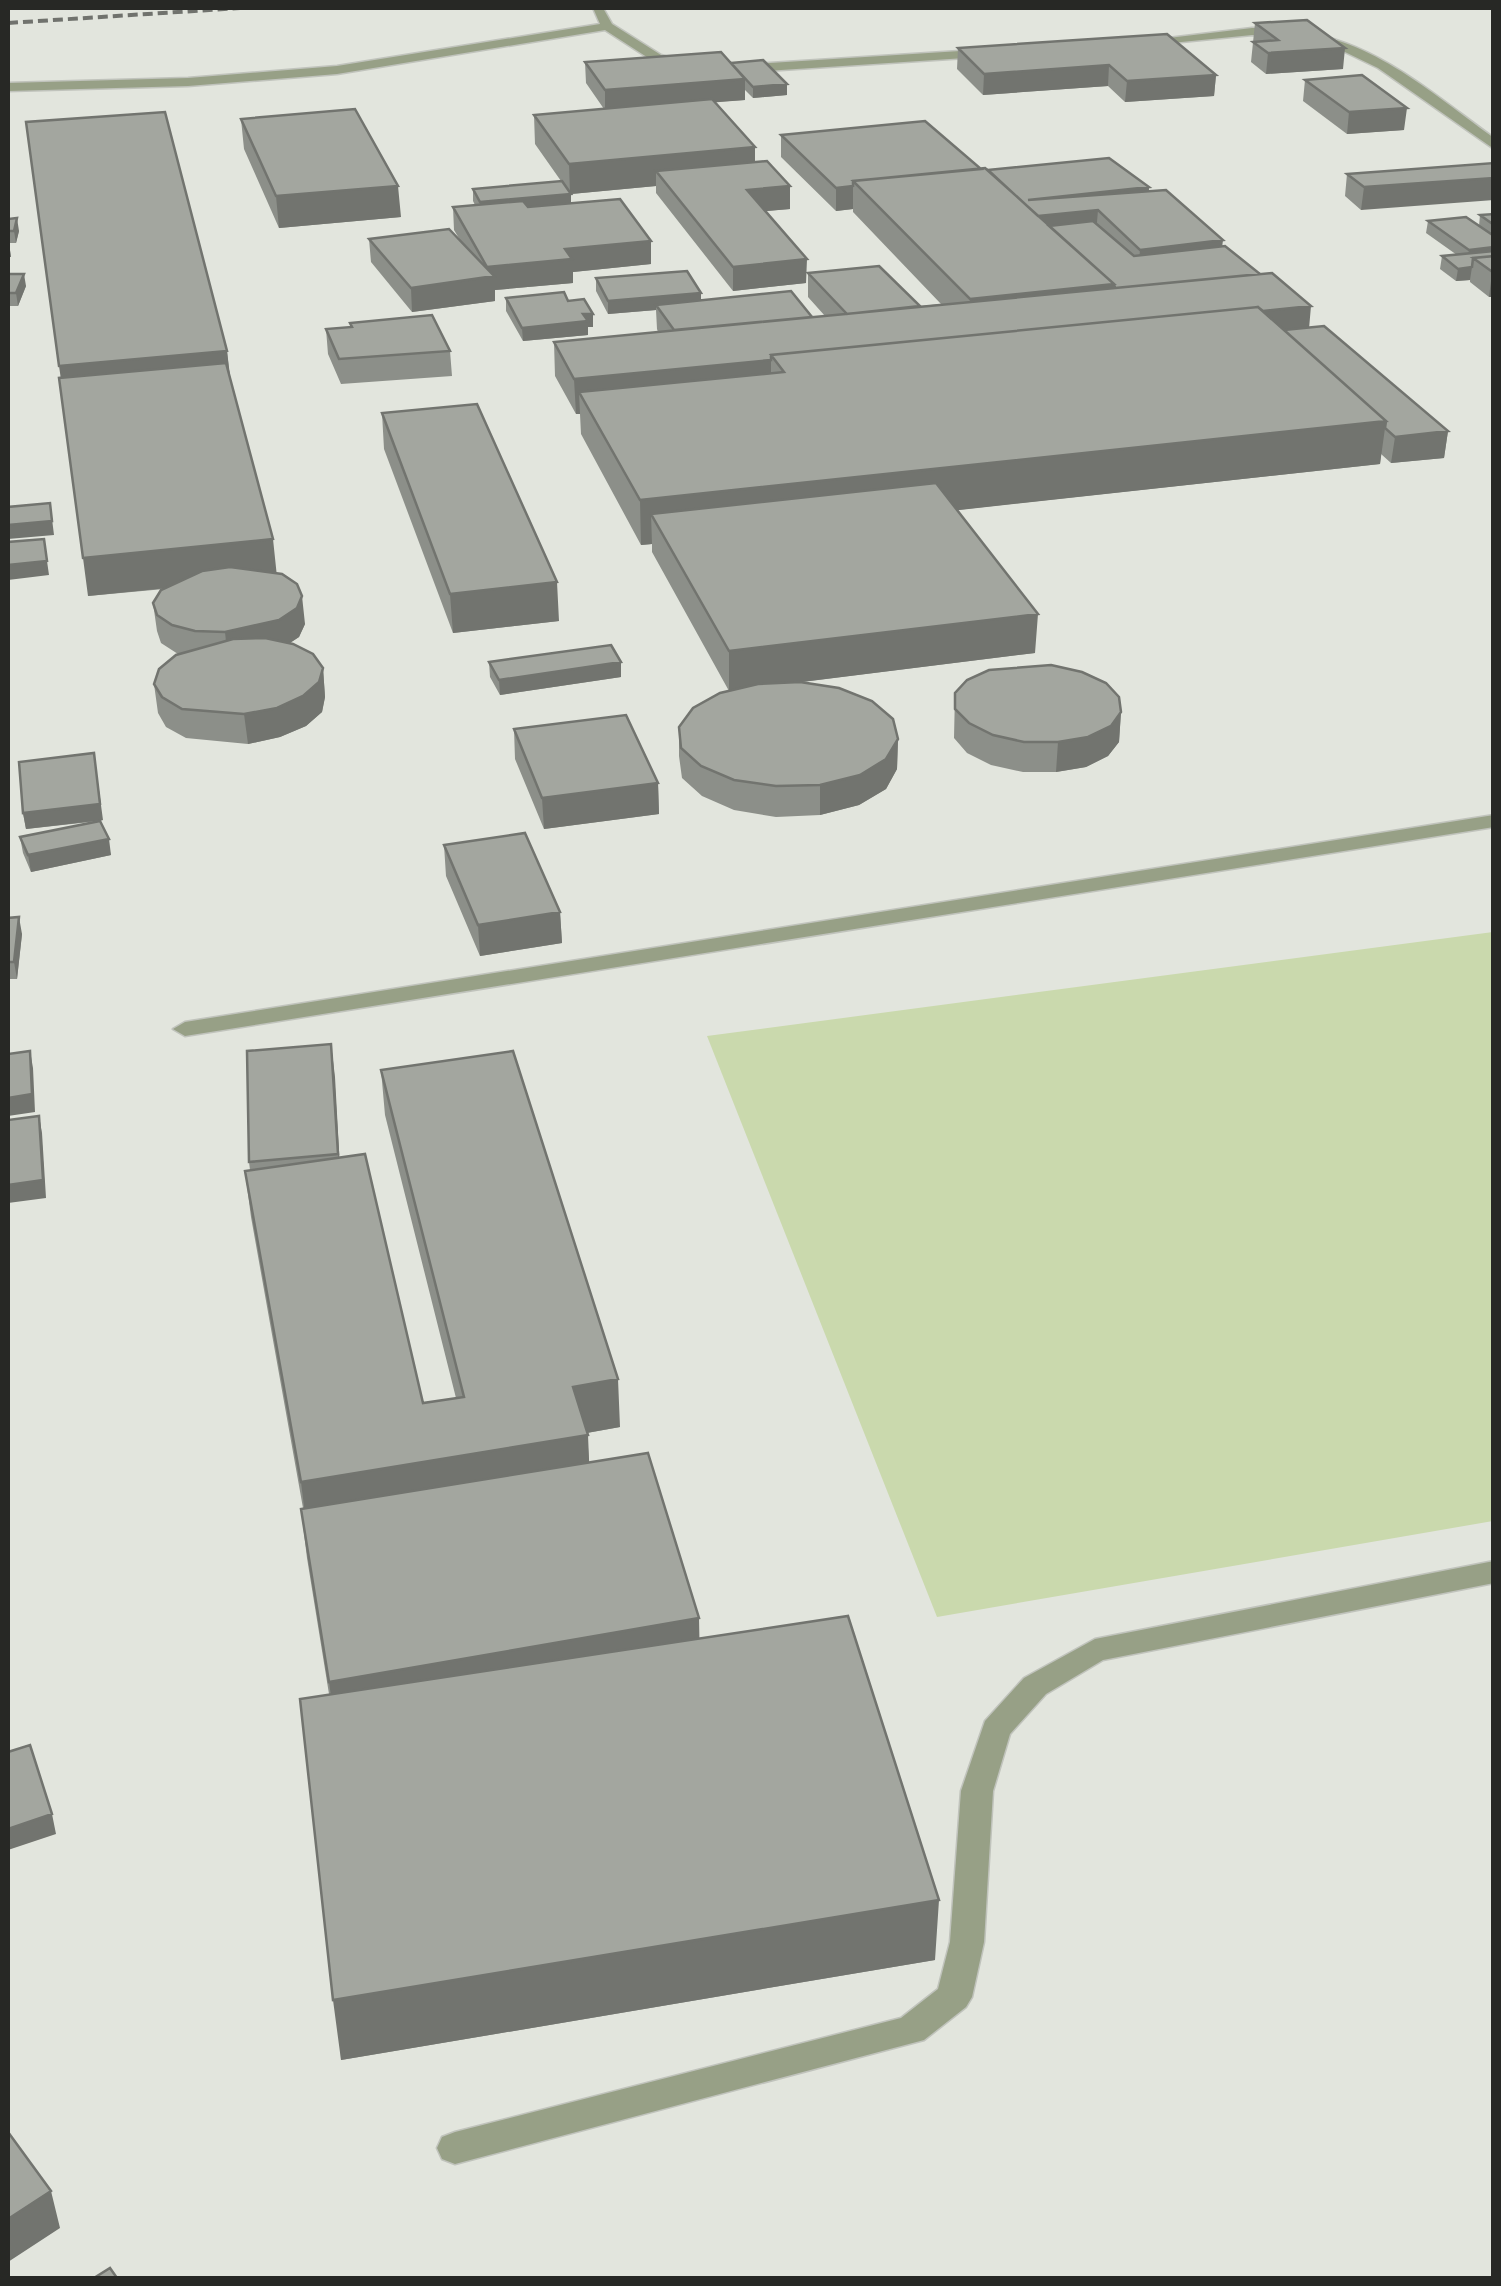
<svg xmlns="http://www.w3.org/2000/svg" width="1501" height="2286" viewBox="0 0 1501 2286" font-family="Raleway,sans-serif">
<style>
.green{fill:#cad9ad}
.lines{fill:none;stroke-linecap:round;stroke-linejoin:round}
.minor-casing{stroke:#c0c3bc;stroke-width:3}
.minor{fill:#97a086;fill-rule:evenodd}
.rail{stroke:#70726d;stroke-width:4;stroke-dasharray:10 5;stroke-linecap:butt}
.wall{fill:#8c8f89}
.shaded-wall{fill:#72746f}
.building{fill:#a3a69f;stroke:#72746f;stroke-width:2.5}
</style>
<rect width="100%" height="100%" fill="#e2e5dd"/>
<path class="green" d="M1493 932V1521L937 1617 707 1036Z"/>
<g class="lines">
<g class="minor-casing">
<path id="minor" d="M593 8H603L612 24 661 55 693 64 687 68 653 61 605 30 337 74 188 86 8 91V83L188 78 337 66 600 24Z
M1252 28C1358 26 1413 79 1494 138V149L1378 68 1316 38 1252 35 1141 46 1135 42Z
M992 49 996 56 737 73 731 69 737 65Z
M1494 815V827L185 1036 173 1029 185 1022Z
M1494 1561V1583L1103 1660 1046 1694 1010 1734 993 1791 984 1942 972 1997 966 2007 924 2040 455 2164 442 2159 437 2148 442 2137 455 2132 901 2018 938 1989 950 1942 961 1791 985 1721 1024 1678 1095 1639Z"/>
</g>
<use href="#minor" class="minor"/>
<path class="rail" d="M8 23 240 8"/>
</g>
<path class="wall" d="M1255 23 1343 69 1266 74 1251 62Z
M958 48 1216 75 1214 96 1125 102 1108 86 983 95 957 69Z
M585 62 731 63 787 95 753 98 745 90V100L714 102 755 147V162L790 209 765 211 806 283 733 291 656 193V186L571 194V203L651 264 573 272V283L495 290V301L412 312 371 262 369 239 460 240 454 230 453 207 475 205 473 201V189L561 181 535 144 534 115 604 109 586 83Z
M1305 80 1404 130 1347 134 1303 101Z
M241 119 401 217 279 228 244 149Z
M781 135 988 170 1149 187V191L1222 247 1309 328 1448 431 1444 458 1391 463 1381 454 1380 464 957 510 1035 653 801 682 898 739 897 769 886 789 859 805 820 815 776 817 734 810 702 796 682 778 679 756V727L729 691 652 552V544L641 545 581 434 580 414H576L555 376 554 342 658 332 657 329 656 310 608 314 596 291V278L701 293V300L812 317 825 316 808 297V273L920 306 941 304 853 212V209L836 211 781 157Z
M1494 163 1361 210 1345 196 1347 174Z
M1494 214V297H1489L1470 282V280L1456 281 1440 269 1442 256 1457 255 1426 233 1428 221 1479 226 1480 215Z
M8 219 19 231 16 243H9L11 257H8Z
M8 274 26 286 18 306H8Z
M506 298 568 301 593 327H588V335L523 341 506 311Z
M350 323 450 351 452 376 341 384 328 354 326 329 350 327Z
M227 351 230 380 276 574 305 624 299 637 290 643 323 668 325 697 322 712 306 726 280 737 248 744 186 738 166 727 158 713 154 684 178 654 161 643 157 631 153 603 164 589 88 596Z
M382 413 559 621 453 633 384 449Z
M489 662 621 677 500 695 490 677Z
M955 693 1121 712 1119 742 1108 756 1086 767 1056 772H1023L991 765 967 753 954 738Z
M514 729 658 783 659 814 544 829 515 759Z
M23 813 103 820 100 821 111 855 31 872 23 853 20 837 99 821 26 829Z
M444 845 560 912 562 943 480 956 446 876Z
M8 918 22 934 17 979H8Z
M331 1044 339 1157 423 1403 456 1398 385 1115 381 1070 620 1427 587 1433 589 1462 700 1639 935 1960 341 2060 329 1694 307 1558 301 1509 303 1508 251 1217 245 1171 250 1170 249 1162Z"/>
<path class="shaded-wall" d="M1345 48 1343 69 1266 74 1268 53Z
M1109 65 1108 86 983 95 984 74Z
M1216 75 1214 96 1125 102 1127 81Z
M745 79V100L605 111V90Z
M787 84V95L753 98V87Z
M1407 108 1404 130 1347 134 1349 112Z
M755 147V177L656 171V186L571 194V206L481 214 480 202 570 194 569 164Z
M1494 178V200L1361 210 1364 187Z
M398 186 401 217 279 228 276 196Z
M790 186V209L747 213V190Z
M853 186V209L836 211V188Z
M1149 187 1147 210H1098L1096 234 1045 226 1028 200Z
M17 218 19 231 16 243 14 231Z
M1223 240 1220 264 1138 273 1140 250Z
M651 241V264L573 272V283L495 290V301L412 312 411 288 488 277 487 267 565 249Z
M8 244H9L11 257H8Z
M1494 247V259L1473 258 1467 262 1469 250Z
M807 259 806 283 733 291V267Z
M1494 265V297H1489L1492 273Z
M1472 267 1470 280 1456 281 1458 269Z
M24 274 26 286 18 306 16 293Z
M1114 284 1112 317 968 333 970 299Z
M701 293V306L656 305V310L608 314V301Z
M1311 306 1308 340 784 372 775 360Z
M583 314H593V327H588V335L523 341 522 328Z
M227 351 232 392 65 407 59 366Z
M771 360V395L579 392 580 414H576L574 379Z
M1386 421 1380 464 667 542 651 514 652 544 641 545 640 500Z
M1448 431 1444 458 1391 463 1395 437Z
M50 503 54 535 8 539V525Z
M273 539 277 577 88 596 83 558Z
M47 561 49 575 8 580V565Z
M557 582 559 621 453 633 450 594Z
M302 596 305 624 299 637 282 648 228 661 225 632Z
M1038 614 1035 653 729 691V651Z
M621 662V677L500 695 499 680Z
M323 668 325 697 322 712 306 726 280 737 248 744 244 714Z
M1121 712 1119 742 1108 756 1086 767 1056 772 1058 742Z
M898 739 897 769 886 789 859 805 820 815V785Z
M94 753 103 820 26 829 23 813Z
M658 783 659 814 544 829 542 798Z
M109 839 111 855 31 872 28 855Z
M560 912 562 943 480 956 478 925Z
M19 917 22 934 17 979 14 962Z
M331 1044 335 1077 341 1187 338 1154Z
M30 1051 33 1068 35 1112 8 1116V1098Z
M39 1116 42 1133 46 1198 8 1203V1185Z
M618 1379 620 1427 575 1435 573 1387Z
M588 1435 590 1483 307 1531 301 1482Z
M699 1618 700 1668 336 1732 329 1682Z
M52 1814 56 1834 8 1850V1829Z
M939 1900 935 1960 341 2060 333 2000Z
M51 2191 60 2228 8 2262V2219Z"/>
<path class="building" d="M1307 20 1345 48 1268 53 1253 42 1278 40 1255 23Z
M1167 34 1216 75 1127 81 1109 65 984 74 958 48Z
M721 52 745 79 605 90 585 62Z
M763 60 787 84 753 87 731 63Z
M1362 75 1407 108 1349 112 1305 80Z
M712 99 755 147 569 164 534 115Z
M355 109 398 186 276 196 241 119Z
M165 112 227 351 59 366 26 122Z
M925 121 981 169 853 181V186L836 188 781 135Z
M1109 158 1149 187 1028 200 1166 190 1223 240 1140 250 1098 210 1038 216 988 170Z
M767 161 790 186 747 190 807 259 733 267 656 171Z
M1494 163V178L1364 187 1347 174Z
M985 168 1114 284 970 299 853 181Z
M562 181 571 194 480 202 473 189Z
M620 199 651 241 565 249 572 259 487 267 453 207 523 201 528 207Z
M1494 214V225L1480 215Z
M1466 217 1494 236V247L1469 250 1428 221Z
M17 218 14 231H8V219Z
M1093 221 1134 256 1225 246 1260 274 1115 288 1114 284 1049 226Z
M449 229 494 276 411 288 369 239Z
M1494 251V256L1473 258 1472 267 1458 269 1442 256Z
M1494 256V273L1473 258Z
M879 266 920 306 847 314 808 273Z
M687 271 701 293 608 301 596 278Z
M1272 273 1311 306 1263 311 1258 307 771 355V360L574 379 554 342Z
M8 274H24L16 293H8Z
M791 291 812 317 674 330 656 305Z
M564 292 568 301 584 299 593 314H583L588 321 522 328 506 298Z
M1258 307 1386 421 640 500 579 392 784 372 771 355Z
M432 315 450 351 339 359 326 329 352 327 350 323Z
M1324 326 1448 431 1395 437 1385 428 1386 421 1284 330Z
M226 363 273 539 83 558 59 378Z
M477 404 557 582 450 594 382 413Z
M936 483 1038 614 729 651 651 514Z
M50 503 52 521 8 525V507Z
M44 539 47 561 8 565V542Z
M230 567 282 574 297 584 302 596 297 608 279 620 225 632 195 631 172 625 157 615 153 603 161 590 202 571Z
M265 638 293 644 313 654 323 668 319 682 303 696 277 708 244 714 182 709 162 697 154 684 159 669 176 655 233 639Z
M611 645 621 662 499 680 489 662Z
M1051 665 1082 672 1106 683 1119 697 1121 712 1111 726 1088 737 1058 742H1024L993 735 969 723 955 709V693L967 680 989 670Z
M800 682 839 688 872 701 893 719 898 739 886 759 860 775 820 785 776 786 734 780 701 766 681 748 679 727 693 708 720 693 758 684Z
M626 715 658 783 542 798 514 729Z
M94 753 100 804 23 813 19 762Z
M100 821 109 839 28 855 20 837Z
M525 833 560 912 478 925 444 845Z
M19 917 14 962H8V918Z
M331 1044 338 1154 249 1162 247 1051Z
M30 1051 32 1094 8 1098V1054Z
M513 1051 618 1379 573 1387 588 1435 301 1482 245 1171 365 1154 423 1403 464 1397 381 1070Z
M39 1116 43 1180 8 1185V1120Z
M648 1453 699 1618 329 1682 301 1509Z
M848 1616 939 1900 333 2000 300 1699Z
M30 1745 52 1814 8 1829V1752Z
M8 2132 51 2191 8 2219Z
M110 2268 117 2278H94Z"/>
<rect width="1501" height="2286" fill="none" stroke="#272825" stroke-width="20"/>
</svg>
